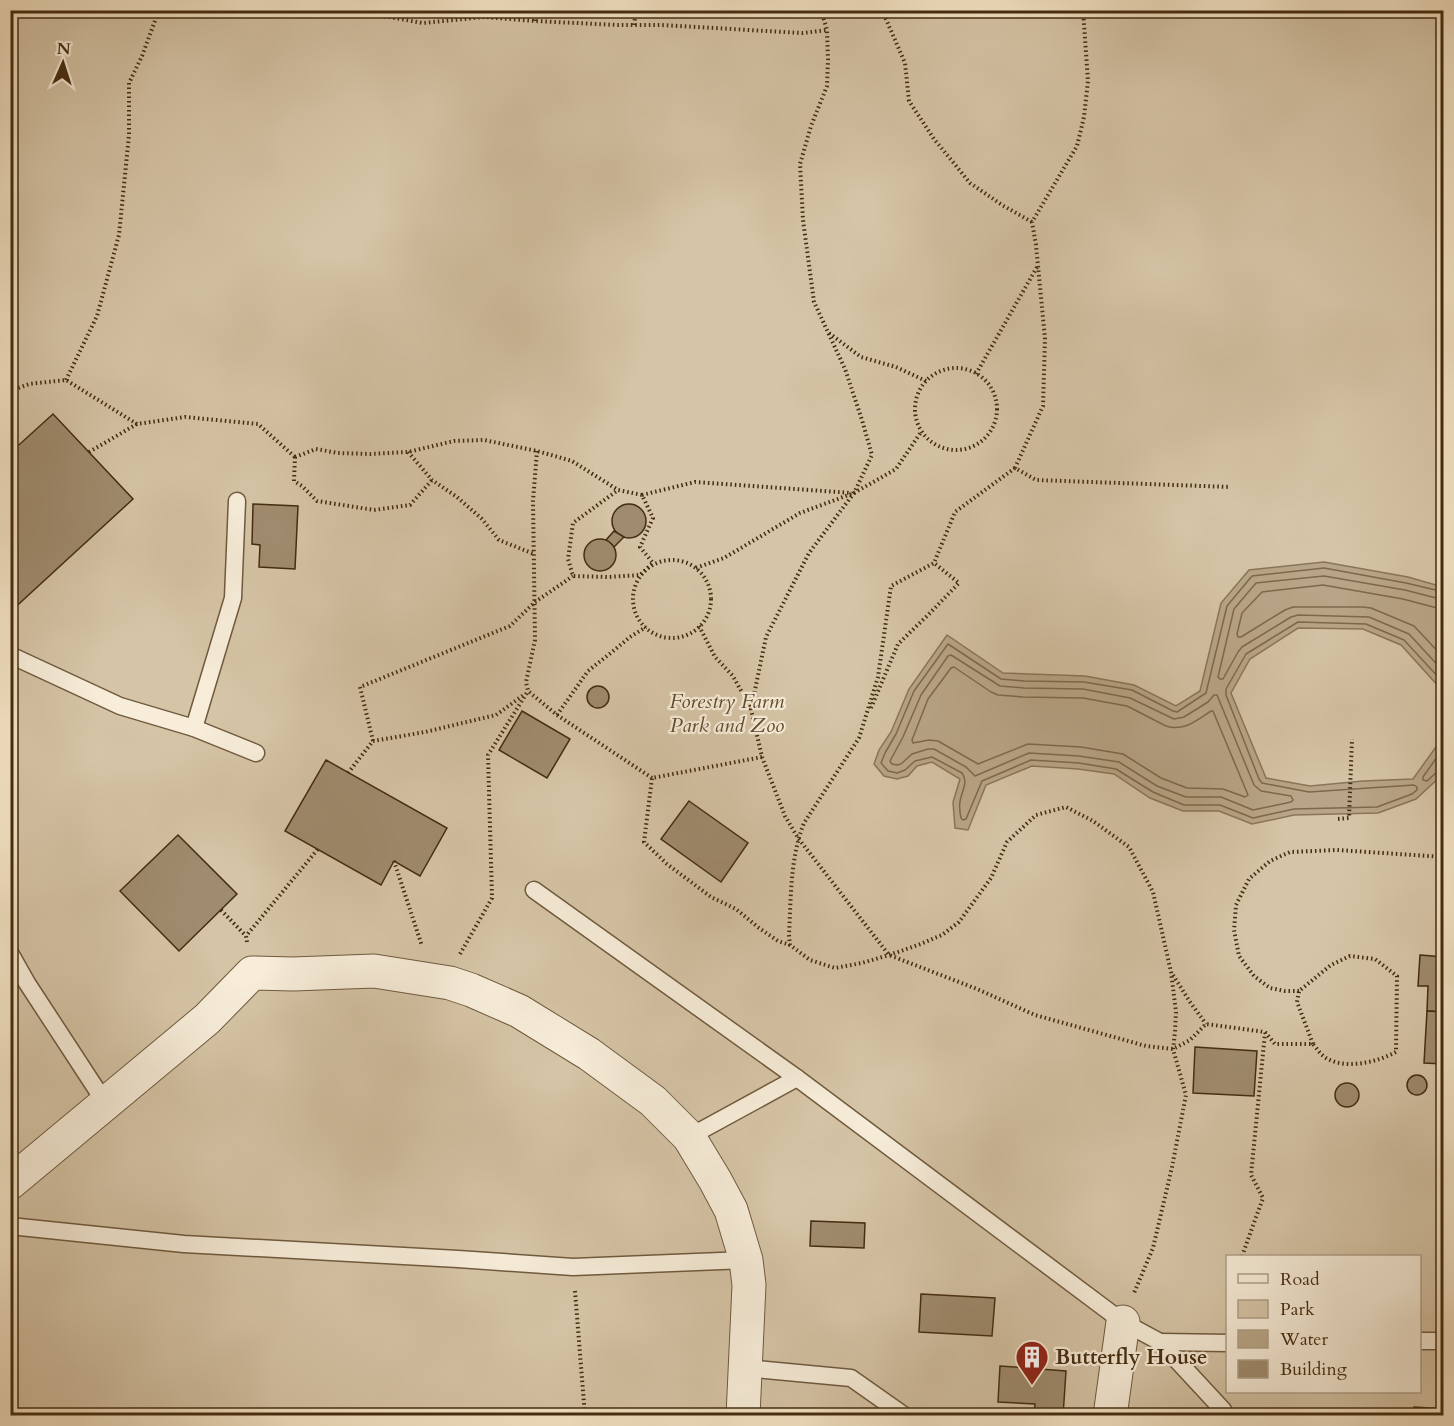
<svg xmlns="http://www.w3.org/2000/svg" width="1454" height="1426" font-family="Cardo,serif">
<rect width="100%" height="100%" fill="#f3e3c4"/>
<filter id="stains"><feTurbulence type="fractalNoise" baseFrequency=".00333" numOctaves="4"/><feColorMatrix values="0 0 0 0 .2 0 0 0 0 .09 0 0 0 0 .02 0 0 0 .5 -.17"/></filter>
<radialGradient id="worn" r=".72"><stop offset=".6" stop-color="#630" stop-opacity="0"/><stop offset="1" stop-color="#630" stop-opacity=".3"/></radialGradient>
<!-- green -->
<path fill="#d5c4a6" stroke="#8c785c" stroke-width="1.5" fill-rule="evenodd" d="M10,11H1443V1415H11ZM1228,1256H1420V1392H1228Z"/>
<!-- water -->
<path fill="#b8a587" stroke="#8a7558" stroke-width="1.5" d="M1324,562L1408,577L1443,587V686L1440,688L1401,645L1363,629L1298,628L1250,659L1231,693L1266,778L1310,786L1363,781L1413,779L1443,737V774L1416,799L1378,813L1294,815L1252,824L1219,811H1183L1150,798L1114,774L1078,769L1032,766L986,785L968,830L955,828L953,802L960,779L932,762L917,766L908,776L897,779L884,776L874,764L879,750L891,732L909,689L947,635L1003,673L1085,676L1134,685L1176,706L1200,691L1221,603L1249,570Z"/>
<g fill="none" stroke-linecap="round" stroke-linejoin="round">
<!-- shore -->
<g stroke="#7e684c" stroke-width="1.5">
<path d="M1444,592L1406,583L1324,568L1252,576L1227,606L1206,693L1177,712L1173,711L1132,690L1084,682L1024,681L1001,679L948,644L914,691L896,734L885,753L881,763L888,771L897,773L905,770L915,761L932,757L962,773C969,783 961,792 960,802C959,807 960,813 961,818L963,820L966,819L982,781L1031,760L1079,763L1116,769L1153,792L1184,805H1220L1253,818L1294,809L1377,807L1412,794L1417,790V787L1414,785L1309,792L1262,783L1259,779L1226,695V689L1246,654L1298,622L1366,624L1404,640L1441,680L1444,681"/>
<path d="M1444,600L1405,590L1324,576L1256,583L1234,609L1218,677L1220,679H1223L1238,652L1242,647L1291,617L1298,615L1369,617L1409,634L1444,672"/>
<path d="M1444,609L1437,608L1403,599L1323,585L1262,592L1242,613L1237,634L1238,637H1241L1285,610L1293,607H1363L1371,608L1414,626L1444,658"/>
<path d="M951,655L1000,686L1024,688L1083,689L1130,698L1174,719L1184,717L1208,702L1214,695H1217L1254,785L1261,791L1291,796L1293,800L1291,802L1253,810L1221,797H1186L1157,786L1119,762L1079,756L1029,753L975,776L966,767L934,749H928L912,754L901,764L897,765L892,764L890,761L903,737L921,695L948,656Z"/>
<path d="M954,667L991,692L998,695L1023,697L1083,698L1127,706L1166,726C1184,732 1197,720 1211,711H1213L1248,795L1245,797L1223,789L1187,788L1161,778L1123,754L1081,747L1028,744L978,764L938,741L929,740L913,743L912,740L928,699L951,668Z"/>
<path d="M1444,747L1423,777V780L1427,781L1438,771L1444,770"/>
</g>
</g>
<!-- building -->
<g fill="#9f8b6e" stroke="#442c11" stroke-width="1.5">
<path d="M53,414L133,499L10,612V453Z"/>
<circle cx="629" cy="521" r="17"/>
<path d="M253,504L298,506L295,569L259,567L260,545L252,544Z"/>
<path d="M614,531L624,537L614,547L606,540Z"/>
<circle cx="600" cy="555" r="16"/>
<circle cx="598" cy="697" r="11"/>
<path d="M522,711L570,739L547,778L499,750Z"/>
<path d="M326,760L447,828L420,876L394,861L381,885L285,831Z"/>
<path d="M689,801L748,843L721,882L661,839Z"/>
<path d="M178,835L237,894L179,951L120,891Z"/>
<path d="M1420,955L1444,957V1012L1427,1011L1428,986H1418Z"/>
<path d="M1427,1011L1444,1012V1064L1424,1063Z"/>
<path d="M1195,1047L1257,1051L1254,1096L1193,1093Z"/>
<circle cx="1417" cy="1085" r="10"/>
<circle cx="1347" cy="1095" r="12"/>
<path d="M811,1221L865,1223L864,1248L810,1246Z"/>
<path d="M921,1294L995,1298L992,1336L919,1332Z"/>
<path d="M1000,1366L1066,1371L1063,1416H1034L1035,1404L998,1402Z"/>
<path d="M1414,1407L1444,1409V1416H1414Z"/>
</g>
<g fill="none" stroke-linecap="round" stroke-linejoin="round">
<defs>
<g id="service">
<path d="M10,655L120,706L194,728L256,753"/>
<path d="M194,728L233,598L237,501"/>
<path d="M534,890L797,1078L1123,1322L1160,1342L1223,1410L1226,1416"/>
<path d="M10,953L27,983L106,1104"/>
<path d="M689,1137L797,1078"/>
<path d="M10,1226L184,1244L458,1259L573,1267L746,1260"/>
<path d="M1420,1341H1444"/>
<path d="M1160,1342L1228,1343"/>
<path d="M745,1368L851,1378L905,1416"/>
</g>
<g id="minor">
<path d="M10,1183L207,1019L252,973L293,974L374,971L450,983L471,990L519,1011L589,1054L653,1101L689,1137L715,1180L731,1210L746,1260L749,1285L743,1416"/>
<path d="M1110,1416L1123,1322"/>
</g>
</defs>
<!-- service casing -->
<use href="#service" stroke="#705a3e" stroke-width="19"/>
<!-- minor casing -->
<use href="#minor" stroke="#705a3e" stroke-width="35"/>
<!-- path -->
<g stroke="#442c11" stroke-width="4" stroke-dasharray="1.5 3" stroke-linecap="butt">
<path d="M349,10L423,23L484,17L535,21L617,25H661L803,33L827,30"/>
<path d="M821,10L827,30L828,60L827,86L811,126L800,164L803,220L814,302L845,369L862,420L872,455L854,493L809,553L766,637L751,709L762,757L785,816L798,838L889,955L977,989L1035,1015L1146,1046L1173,1049L1190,1040L1206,1024L1265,1032L1275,1044H1313C1317,1049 1321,1055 1326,1058C1346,1070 1377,1062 1396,1052L1397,976L1375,959L1350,956L1331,965L1299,991L1297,1002L1313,1044"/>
<path d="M882,10L905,63L909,101L934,139L970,183L1002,205L1032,222"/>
<path d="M1083,10L1088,81L1084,117L1077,146L1032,222L1036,245L1045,339L1043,406L1015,468L1036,480L1230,487"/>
<path d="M535,21L536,10"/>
<path d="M634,25L636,10"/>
<path d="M829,333L861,357L896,367L926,381"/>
<circle cx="956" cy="409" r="41"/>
<path d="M976,374L1037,267"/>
<path d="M66,380L97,316L119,235L129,135V83L142,56L159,10"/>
<path d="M10,391L29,384L66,380L137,424L185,417L258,424L295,457"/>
<path d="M537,451L533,501L535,640L526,682L528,691L557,715L652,778"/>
<path d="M89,452L137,424"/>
<path d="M408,452L432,480L457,497L482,519L499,540L534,554"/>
<path d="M295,457L316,449L338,453L370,454L408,452L454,441L484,440L537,451L572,461L618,490L642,495L653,518L640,547L653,563L640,575L608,577L573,576L568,559L573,523L618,490"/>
<path d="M295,457L294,481L302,486L317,501L374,510L410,505L432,480"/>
<path d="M1015,468L955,512L934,563L891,586L878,677L859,738L804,823C790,858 791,898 789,935L790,945L810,960L835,968L862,963L889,955L918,945L942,935L959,922L991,878L1007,842L1036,815L1066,807L1093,821L1129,847L1153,892L1171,972L1176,1012L1175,1032L1173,1049L1186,1095L1172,1167L1153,1248L1134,1293"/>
<path d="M642,495L695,482L852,493"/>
<circle cx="672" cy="599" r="39"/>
<path d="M696,568L724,558L800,513L854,493L896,469L921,432"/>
<path d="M699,626L715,657L733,676L751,709"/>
<path d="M871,708L898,644L929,614L959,583L934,563"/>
<path d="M557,715L588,671L612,652L630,637L646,627"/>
<path d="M373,741L360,687L510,626L535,602L573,576"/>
<path d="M762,757L652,778L644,842L667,864L711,897L736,909L759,928L778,941L790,945"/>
<path d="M348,773L373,741L425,732L496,715L525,694"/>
<path d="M1338,819L1349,818L1352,739"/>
<path d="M394,861L422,946"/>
<path d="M221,910L246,936"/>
<path d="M247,942L246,936L318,849"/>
<path d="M460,954L492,898L488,755L528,691"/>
<path d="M1173,975L1190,1002L1206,1024"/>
<path d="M1299,991H1285L1270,988L1254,976L1239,956L1234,930L1236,905L1249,879L1270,861L1290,852L1337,850L1444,857"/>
<path d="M1242,1256L1263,1198L1251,1175L1265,1033"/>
<path d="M575,1291L585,1416"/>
</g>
<!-- service -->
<use href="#service" stroke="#f7edd9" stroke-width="16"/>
<!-- minor -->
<use href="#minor" stroke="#f7edd9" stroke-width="33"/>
</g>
<!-- icons -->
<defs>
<symbol id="building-pin" viewBox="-11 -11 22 30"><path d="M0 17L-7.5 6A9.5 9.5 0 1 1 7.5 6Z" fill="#8f2418" stroke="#f7edd9"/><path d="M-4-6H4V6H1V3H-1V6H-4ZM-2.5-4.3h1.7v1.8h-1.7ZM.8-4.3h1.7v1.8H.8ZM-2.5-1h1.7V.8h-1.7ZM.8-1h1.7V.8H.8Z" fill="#fff"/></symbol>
</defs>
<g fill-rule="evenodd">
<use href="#building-pin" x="1013" y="1338" width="38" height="52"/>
</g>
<g text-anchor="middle" stroke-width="4.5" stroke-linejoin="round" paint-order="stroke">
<!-- park labels -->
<g font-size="21" font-style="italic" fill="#614a2f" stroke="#f7edd9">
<text x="727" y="708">Forestry Farm<tspan x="727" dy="24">Park and Zoo</tspan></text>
</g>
<!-- poi labels -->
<g font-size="21" font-weight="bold" fill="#442c11" stroke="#f7edd9" text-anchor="start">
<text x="1055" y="1364">Butterfly House</text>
</g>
</g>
<!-- margin -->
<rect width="1454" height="1426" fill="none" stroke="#f3e3c4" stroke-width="36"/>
<rect x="12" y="12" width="1430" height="1402" fill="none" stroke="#442c11" stroke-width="3"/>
<rect x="18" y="18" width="1418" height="1390" fill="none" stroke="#442c11" stroke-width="1.5"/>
<!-- legend -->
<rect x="1226" y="1255" width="195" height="138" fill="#f7edd9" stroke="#afa089" stroke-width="1.5"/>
<rect x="1238" y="1274" width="30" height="9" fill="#f7edd9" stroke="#afa089" stroke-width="1.5"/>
<text x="1280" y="1285" font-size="18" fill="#442c11">Road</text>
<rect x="1238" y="1300" width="30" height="18" fill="#d5c4a6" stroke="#afa089" stroke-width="1.5"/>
<text x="1280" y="1315" font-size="18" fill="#442c11">Park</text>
<rect x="1238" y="1330" width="30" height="18" fill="#b8a587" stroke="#afa089" stroke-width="1.5"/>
<text x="1280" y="1345" font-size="18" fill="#442c11">Water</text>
<rect x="1238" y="1360" width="30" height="18" fill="#9f8b6e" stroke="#afa089" stroke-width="1.5"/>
<text x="1280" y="1375" font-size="18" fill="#442c11">Building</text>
<!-- north arrow -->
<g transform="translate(63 63) rotate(3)" stroke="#f7edd9" stroke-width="4.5" paint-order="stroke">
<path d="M0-4.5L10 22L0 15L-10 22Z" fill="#442c11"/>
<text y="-9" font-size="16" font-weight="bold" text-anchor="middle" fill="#442c11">N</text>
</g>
<rect width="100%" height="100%" filter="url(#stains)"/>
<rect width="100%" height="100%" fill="url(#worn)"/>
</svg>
